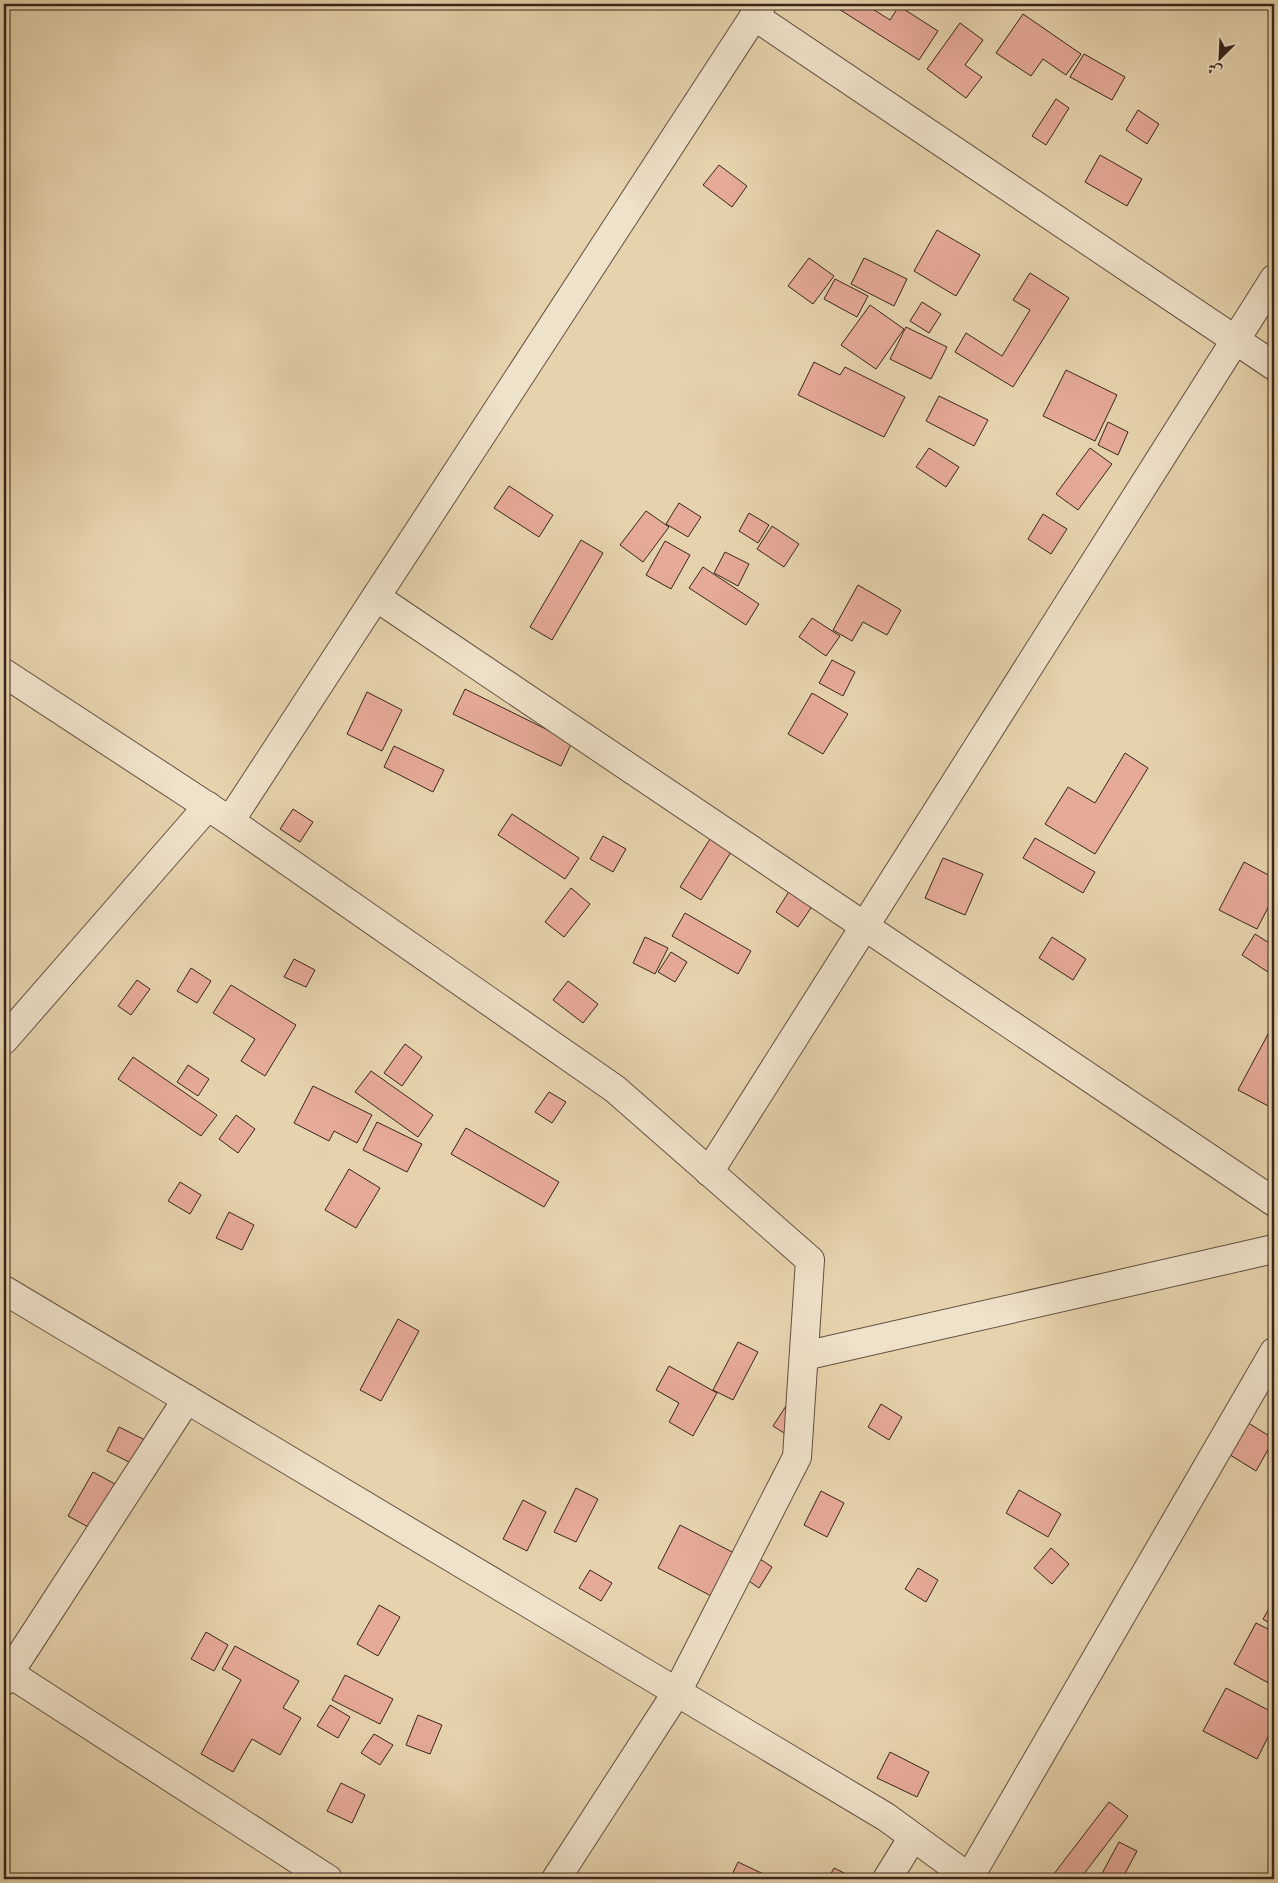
<svg xmlns="http://www.w3.org/2000/svg" width="1278" height="1883" font-family="'Old Standard TT',Amiri,serif">
<rect width="100%" height="100%" fill="#e6d3ad"/>
<filter id="stains"><feTurbulence type="fractalNoise" baseFrequency=".004" numOctaves="4"/><feColorMatrix values="0 0 0 0 .2 0 0 0 0 .09 0 0 0 0 .02 0 0 0 .5 -.17"/></filter>
<radialGradient id="worn" r=".72"><stop offset=".6" stop-color="#630" stop-opacity="0"/><stop offset="1" stop-color="#630" stop-opacity=".3"/></radialGradient>
<!-- building -->
<g fill="#e6aa98" stroke="#38251b">
<path d="M831,4H865L890,20L899,6L938,31L919,60Z"/>
<path d="M1023,14L1081,54L1066,75L1043,59L1031,76L996,53Z"/>
<path d="M960,23L983,40L965,65L982,77L966,98L927,69Z"/>
<path d="M1084,54L1125,77L1112,100L1070,77Z"/>
<path d="M1056,99L1069,108L1046,145L1032,136Z"/>
<path d="M1138,110L1159,124L1147,144L1126,130Z"/>
<path d="M1100,155L1142,179L1127,206L1085,182Z"/>
<path d="M719,165L747,186L732,207L703,185Z"/>
<path d="M937,230L980,255L956,296L914,271Z"/>
<path d="M809,258L834,276L813,304L788,286Z"/>
<path d="M864,258L907,279L894,306L851,284Z"/>
<path d="M1030,273L1069,298L1013,387L955,352L966,333L1002,356L1030,310L1013,300Z"/>
<path d="M835,279L868,296L857,317L824,299Z"/>
<path d="M922,302L941,314L929,333L910,321Z"/>
<path d="M870,305L904,329L876,369L841,345Z"/>
<path d="M906,327L947,347L931,379L890,359Z"/>
<path d="M814,362L840,375L845,367L905,397L884,437L798,395Z"/>
<path d="M1066,370L1117,395L1095,441L1043,416Z"/>
<path d="M939,396L988,420L974,446L926,421Z"/>
<path d="M1108,422L1128,432L1118,455L1098,445Z"/>
<path d="M929,448L959,467L946,487L916,467Z"/>
<path d="M1090,448L1112,464L1078,510L1056,494Z"/>
<path d="M509,486L553,515L539,537L494,508Z"/>
<path d="M679,503L701,517L688,537L666,524Z"/>
<path d="M646,511L669,527L643,562L620,545Z"/>
<path d="M749,513L769,525L758,543L739,531Z"/>
<path d="M1043,514L1067,529L1051,554L1028,539Z"/>
<path d="M772,526L799,544L784,567L757,549Z"/>
<path d="M581,540L603,553L552,640L530,627Z"/>
<path d="M665,541L690,555L671,589L646,575Z"/>
<path d="M725,552L749,564L738,586L714,573Z"/>
<path d="M703,567L759,604L746,625L689,588Z"/>
<path d="M858,585L901,610L887,635L863,622L852,641L833,630Z"/>
<path d="M812,618L840,636L826,656L799,637Z"/>
<path d="M832,660L855,672L843,696L819,683Z"/>
<path d="M465,689L572,742L561,766L453,714Z"/>
<path d="M367,692L402,710L382,751L347,734Z"/>
<path d="M812,693L848,714L823,754L788,734Z"/>
<path d="M394,746L444,770L433,792L384,767Z"/>
<path d="M1125,753L1148,768L1095,854L1045,824L1068,787L1095,803Z"/>
<path d="M293,809L313,822L300,842L280,829Z"/>
<path d="M512,814L579,858L565,879L498,835Z"/>
<path d="M603,836L626,849L613,872L590,859Z"/>
<path d="M1035,838L1095,872L1083,893L1023,858Z"/>
<path d="M710,839L731,852L701,900L680,887Z"/>
<path d="M943,858L983,874L965,915L925,898Z"/>
<path d="M1244,862L1274,878V896L1257,929L1219,910Z"/>
<path d="M571,888L590,904L564,937L545,922Z"/>
<path d="M790,890L813,905L798,927L776,912Z"/>
<path d="M685,913L751,951L738,974L672,936Z"/>
<path d="M1255,934L1274,946V976L1242,955Z"/>
<path d="M645,937L668,948L655,974L633,963Z"/>
<path d="M1052,937L1086,959L1073,980L1039,958Z"/>
<path d="M671,952L687,962L675,982L658,972Z"/>
<path d="M294,959L315,970L306,987L284,977Z"/>
<path d="M191,968L211,981L197,1003L177,991Z"/>
<path d="M137,980L150,989L131,1015L118,1006Z"/>
<path d="M568,981L598,1004L583,1023L553,1000Z"/>
<path d="M231,985L296,1025L265,1076L241,1061L255,1039L213,1013Z"/>
<path d="M1274,1023V1109L1238,1090Z"/>
<path d="M405,1044L422,1057L402,1086L384,1073Z"/>
<path d="M133,1057L217,1115L201,1136L118,1079Z"/>
<path d="M188,1065L209,1079L198,1096L177,1082Z"/>
<path d="M371,1071L433,1115L418,1137L355,1092Z"/>
<path d="M313,1086L372,1115L357,1143L334,1131L329,1141L294,1123Z"/>
<path d="M549,1092L566,1102L552,1123L535,1112Z"/>
<path d="M236,1115L255,1129L238,1153L219,1139Z"/>
<path d="M377,1122L422,1144L407,1172L363,1150Z"/>
<path d="M466,1128L559,1182L544,1207L451,1154Z"/>
<path d="M349,1169L380,1188L356,1228L325,1210Z"/>
<path d="M180,1182L201,1195L190,1214L168,1201Z"/>
<path d="M229,1212L254,1225L242,1250L216,1238Z"/>
<path d="M398,1319L419,1331L381,1401L360,1390Z"/>
<path d="M738,1342L758,1352L733,1400L713,1390Z"/>
<path d="M669,1366L717,1393L693,1436L669,1422L679,1403L656,1390Z"/>
<path d="M881,1404L902,1417L889,1440L868,1427Z"/>
<path d="M786,1406L804,1418L792,1438L773,1426Z"/>
<path d="M1242,1419L1274,1439L1256,1471L1222,1450Z"/>
<path d="M119,1427L157,1446L145,1470L107,1451Z"/>
<path d="M93,1472L115,1484L90,1528L68,1516Z"/>
<path d="M576,1488L598,1499L576,1542L554,1532Z"/>
<path d="M1019,1490L1061,1514L1048,1537L1006,1513Z"/>
<path d="M821,1491L844,1503L827,1537L804,1525Z"/>
<path d="M523,1500L546,1512L527,1551L503,1539Z"/>
<path d="M680,1525L736,1554L713,1597L658,1568Z"/>
<path d="M1051,1548L1069,1564L1052,1584L1034,1568Z"/>
<path d="M754,1555L772,1567L759,1588L740,1575Z"/>
<path d="M918,1568L938,1580L926,1602L905,1589Z"/>
<path d="M590,1570L612,1583L601,1601L579,1588Z"/>
<path d="M1274,1600V1626L1263,1619Z"/>
<path d="M379,1605L400,1617L378,1656L357,1644Z"/>
<path d="M1256,1623L1274,1632V1686L1234,1664Z"/>
<path d="M206,1632L228,1645L214,1671L191,1659Z"/>
<path d="M235,1646L299,1681L283,1708L301,1718L280,1755L252,1739L233,1772L201,1754L241,1680L222,1669Z"/>
<path d="M345,1675L393,1699L380,1724L332,1700Z"/>
<path d="M1226,1688L1274,1713V1725L1257,1759L1203,1731Z"/>
<path d="M330,1705L350,1717L338,1738L317,1726Z"/>
<path d="M418,1715L442,1725L430,1754L406,1745Z"/>
<path d="M374,1734L393,1745L380,1765L361,1753Z"/>
<path d="M890,1752L929,1772L917,1797L877,1778Z"/>
<path d="M341,1783L365,1795L352,1823L327,1811Z"/>
<path d="M1109,1802L1128,1816L1080,1879H1050Z"/>
<path d="M1119,1842L1137,1851L1122,1879H1099Z"/>
<path d="M738,1862L774,1879H730Z"/>
<path d="M834,1868L856,1879H828Z"/>
</g>
<g fill="none" stroke-linecap="round" stroke-linejoin="round">
<defs>
<g id="minor">
<path d="M754,16L1274,366"/>
<path d="M376,597L1274,1202"/>
<path d="M4,673L230,821L615,1089L810,1260L797,1457L677,1692L556,1879"/>
<path d="M230,821L762,4"/>
<path d="M4,1040L208,806"/>
<path d="M709,1172L1274,279"/>
<path d="M4,1290L886,1817L971,1879"/>
<path d="M804,1356L1274,1249"/>
<path d="M9,1673L328,1879"/>
<path d="M4,1681L187,1399"/>
<path d="M969,1878L1274,1352"/>
<path d="M887,1879L913,1837"/>
</g>
</defs>
<!-- minor casing -->
<use href="#minor" stroke="#645040" stroke-width="30"/>
<!-- minor -->
<use href="#minor" stroke="#efe2ca" stroke-width="28"/>
</g>
<!-- margin -->
<rect width="1278" height="1883" fill="none" stroke="#e6d3ad" stroke-width="20"/>
<rect x="5" y="5" width="1268" height="1873" fill="none" stroke="#38251b" stroke-width="2.5"/>
<rect x="10" y="10" width="1258" height="1863" fill="none" stroke="#38251b"/>
<!-- north arrow -->
<g transform="translate(1220 58) rotate(204)" stroke="#efe2ca" stroke-width="4" paint-order="stroke">
<path d="M0-4L9 19L0 12L-9 19Z" fill="#38251b"/>
<text y="-8" font-size="14" font-weight="bold" text-anchor="middle" fill="#38251b">ش</text>
</g>
<rect width="100%" height="100%" filter="url(#stains)"/>
<rect width="100%" height="100%" fill="url(#worn)"/>
</svg>
